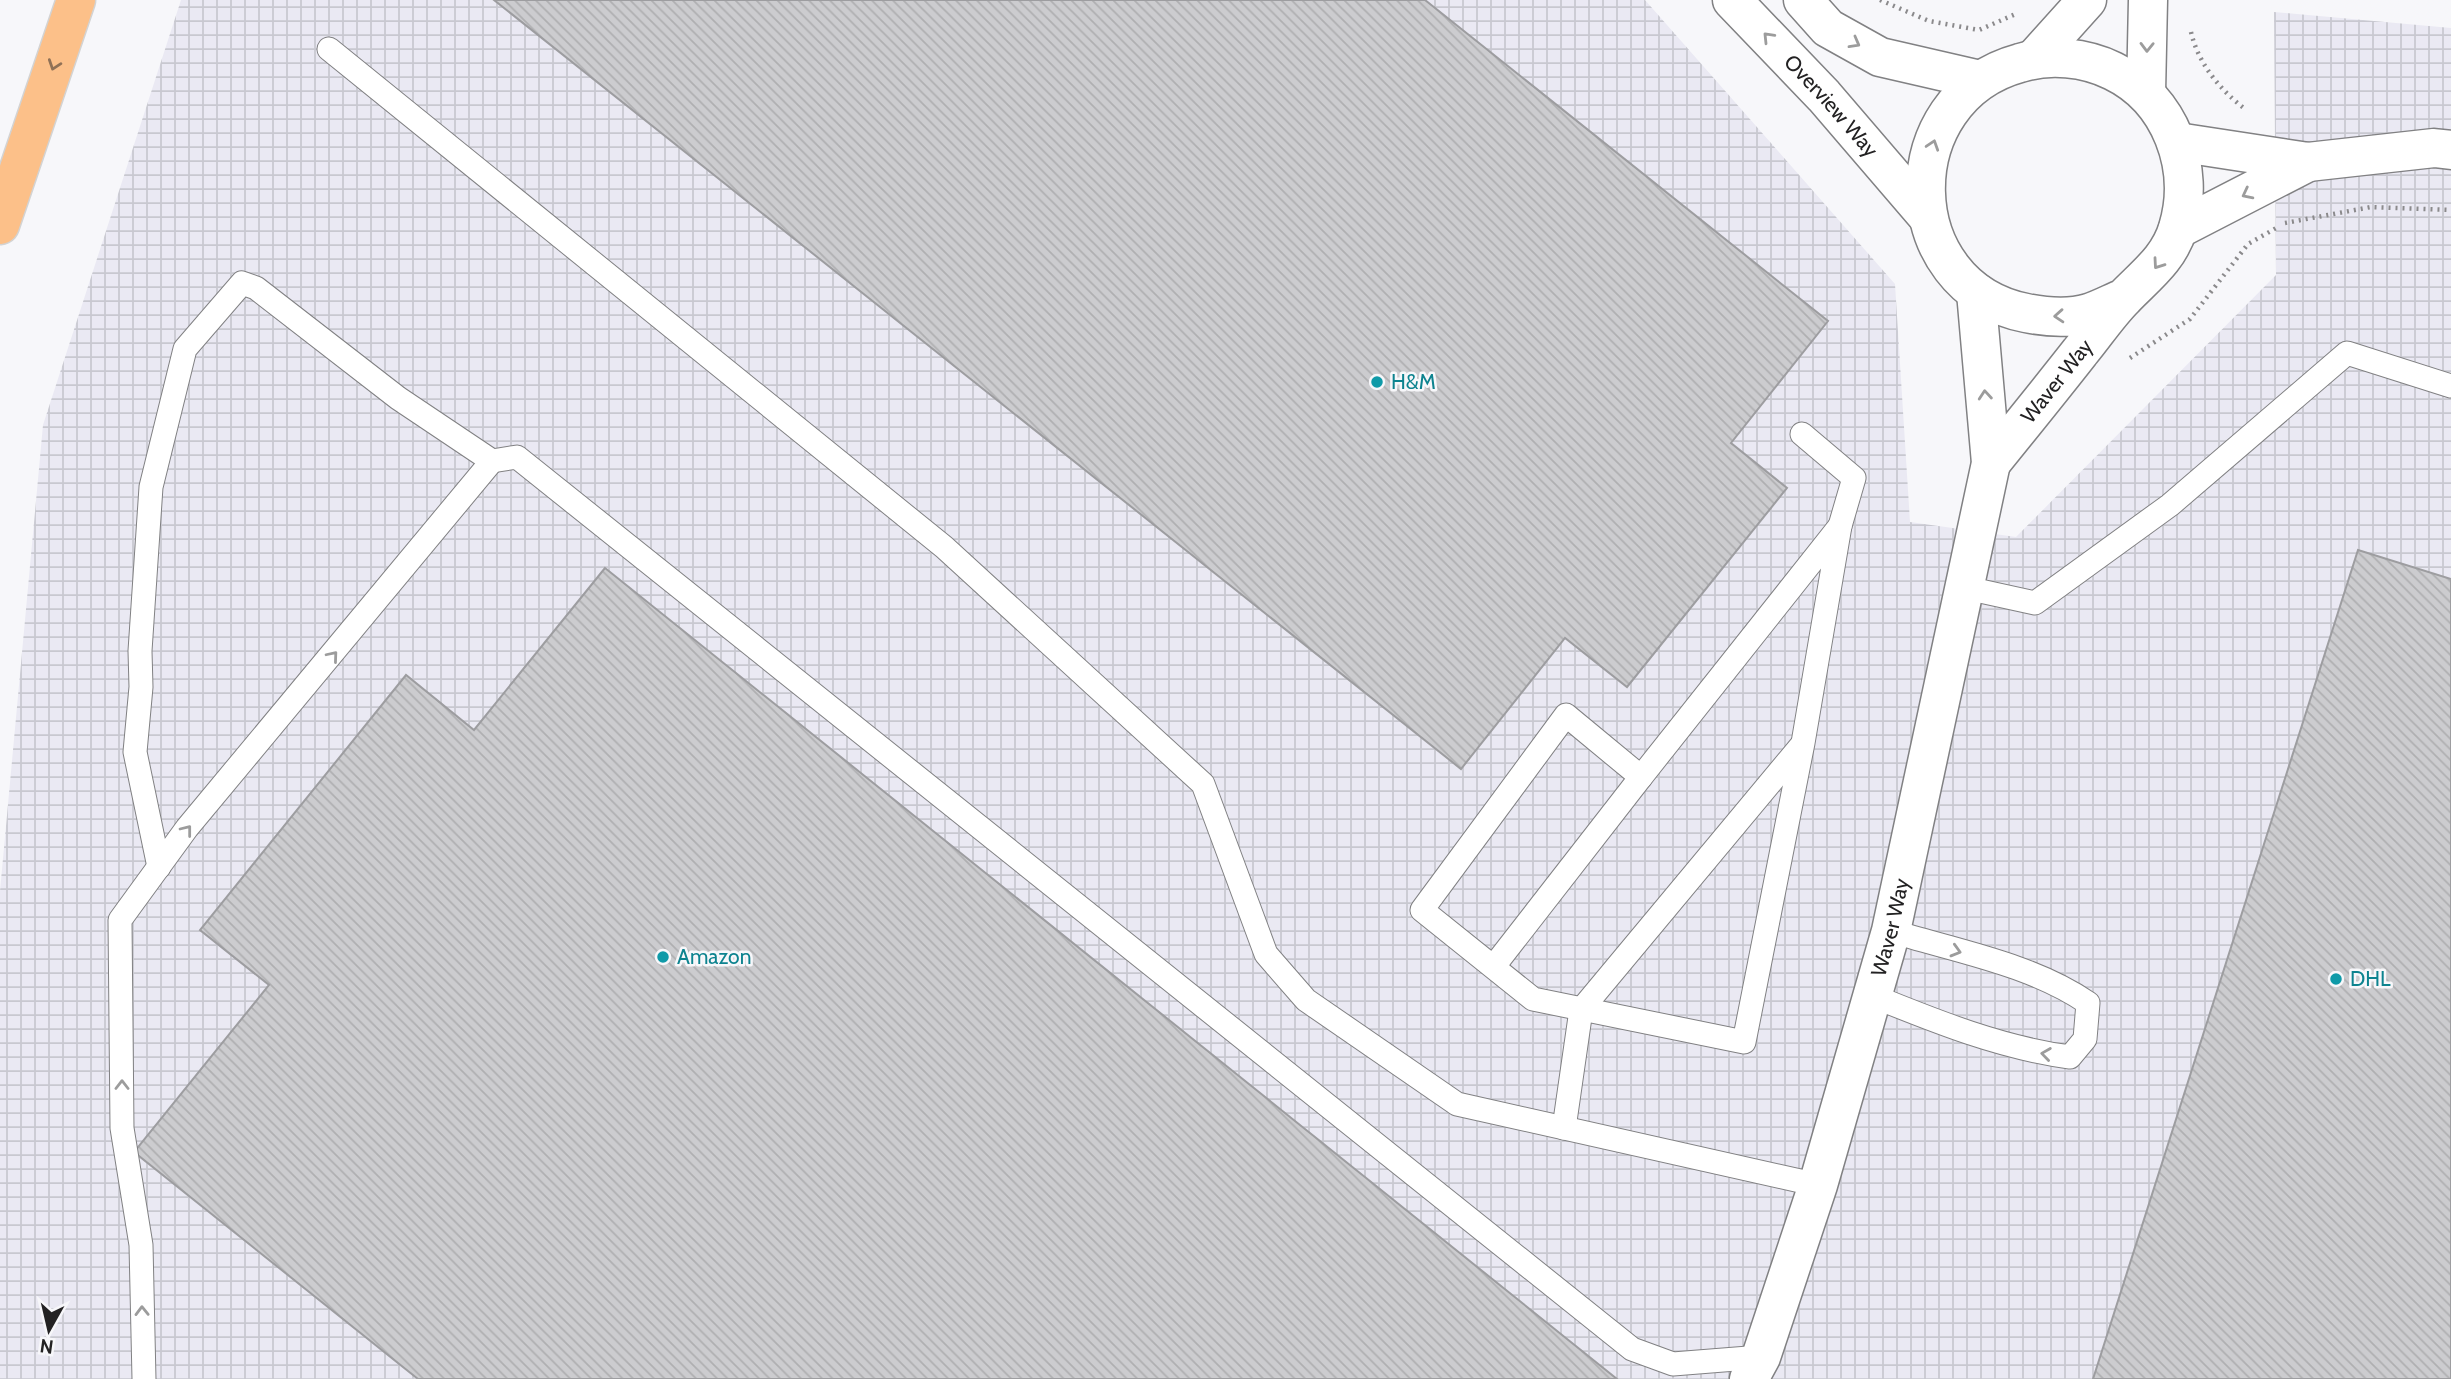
<svg xmlns="http://www.w3.org/2000/svg" width="2451" height="1379" font-family="Cabin,sans-serif">
<defs>
<pattern id="industrial-grid" width="8" height="8" patternUnits="userSpaceOnUse" patternTransform="scale(1.75)"><rect width="8" height="8" fill="#eae9f3"/><path d="M0 4h8M4 0v8" fill="none" stroke="#c8c8d0"/></pattern>
<pattern id="building-back-hatch" width="6" height="6" patternUnits="userSpaceOnUse" patternTransform="scale(1.75)"><rect width="6" height="6" fill="#cccccf"/><path d="M-1 5l2 2M0 0l6 6M5-1l2 2" fill="none" stroke="#afafb1"/></pattern>
</defs>
<rect width="100%" height="100%" fill="#f7f7fa"/>
<!-- industrial -->
<path fill="url(#industrial-grid)" d="M181,0H1645L1895,284L1910,522L2016,537L2276,275L2274,12L2451,28V1379H0V891L43,425Z"/>
<!-- building -->
<g fill="url(#building-back-hatch)" stroke="#9d9da0" stroke-width="2">
<path d="M494,0H1425L1828,321L1731,443L1787,488L1627,687L1565,638L1461,769Z"/>
<path d="M2358,550L2451,579V1379H2093Z"/>
<path d="M605,568L1617,1379H418L134,1152L269,985L200,930L406,675L474,730Z"/>
</g>
<g fill="none" stroke-linecap="round" stroke-linejoin="round">
<defs>
<g id="lane">
<path d="M329,49L944,547L1203,784L1266,954L1306,1000L1457,1104L1818,1185"/>
<path d="M1802,434L1854,478L1840,526"/>
<path d="M1840,526L1803,743L1744,1042L1533,999L1422,910L1566,715L1641,777Z"/>
<path d="M1962,587L2035,603L2170,505L2347,353L2451,386"/>
<path d="M159,867L135,752L141,687L140,651L151,487L185,349L242,283L256,288L398,398L492,461L517,457L1632,1349L1673,1364L1761,1357"/>
<path d="M1494,966L1641,777"/>
<path d="M1873,996C1937,1022 2002,1048 2070,1057L2085,1039L2088,1003C2031,964 1956,951 1891,931"/>
<path d="M1564,1128L1581,1010L1800,747"/>
<path d="M144,1379L141,1245L122,1128L120,920L187,828L492,461"/>
</g>
<g id="street">
<path id="s1" d="M1732,0L1824,96L1927,216"/>
<path d="M1803,0L1828,28L1880,57L1980,80"/>
<path d="M2034,59L2087,0"/>
<path d="M2146,93L2148,0"/>
<path d="M2177,142L2308,162L2434,148L2451,150"/>
<path d="M2178,229L2308,162"/>
<path id="s2" d="M1991,463C2021,426 2051,389 2080,352C2095,334 2108,314 2124,298C2145,276 2169,259 2178,228C2196,168 2171,99 2113,71C2085,57 2049,54 2020,63C1892,98 1895,287 2026,313C2046,317 2069,319 2089,313C2101,309 2112,303 2124,298"/>
<path id="s3" d="M1749,1379L1761,1357L1818,1185L1891,931L1991,463L1976,292"/>
</g>
<path id="highway" d="M0,225L76,0"/>
</defs>
<!-- lane casing -->
<use href="#lane" stroke="#818183" stroke-width="25"/>
<!-- street casing -->
<use href="#street" stroke="#818183" stroke-width="41"/>
<!-- highway casing -->
<use href="#highway" stroke="#d3d3d3" stroke-width="41"/>
<!-- path -->
<g stroke="#8b8a8c" stroke-width="4.5" stroke-dasharray="2 5" stroke-linecap="butt">
<path d="M1880,0L1929,21L1979,30L2018,13"/>
<path d="M2191,32C2198,63 2220,90 2245,109"/>
<path d="M2285,223L2371,207L2451,210"/>
<path d="M2130,358L2190,319L2248,244L2278,227"/>
</g>
<!-- lane -->
<use href="#lane" stroke="#fff" stroke-width="23"/>
<!-- street -->
<use href="#street" stroke="#fff" stroke-width="38"/>
<!-- highway -->
<use href="#highway" stroke="#fcc089" stroke-width="38"/>
</g>
<!-- one-way arrows -->
<defs><path id="oneway-chevron" d="M-2-3.5L2.5 0L-2 3.5" fill="none" stroke-width="1.6" stroke-linecap="round" stroke-linejoin="round" transform="scale(1.75)"/></defs>
<g stroke="#9c9c9c">
<use href="#oneway-chevron" transform="translate(1768 37) rotate(-134)"/>
<use href="#oneway-chevron" transform="translate(1855 43) rotate(29)"/>
<use href="#oneway-chevron" transform="translate(2147 47) rotate(91)"/>
<use href="#oneway-chevron" transform="translate(1933 145) rotate(-72)"/>
<use href="#oneway-chevron" transform="translate(2247 194) rotate(153)"/>
<use href="#oneway-chevron" transform="translate(2158 264) rotate(125)"/>
<use href="#oneway-chevron" transform="translate(2059 316) rotate(176)"/>
<use href="#oneway-chevron" transform="translate(1985 395) rotate(-95)"/>
<use href="#oneway-chevron" transform="translate(333 656) rotate(-50)"/>
<use href="#oneway-chevron" transform="translate(187 830) rotate(-52)"/>
<use href="#oneway-chevron" transform="translate(1956 951) rotate(16)"/>
<use href="#oneway-chevron" transform="translate(2046 1054) rotate(-172)"/>
<use href="#oneway-chevron" transform="translate(122 1085) rotate(-90)"/>
<use href="#oneway-chevron" transform="translate(142 1311) rotate(-91)"/>
</g>
<use stroke="#907156" href="#oneway-chevron" transform="translate(54 65) rotate(109)"/>
<!-- markers -->
<g fill="#0f9aa8" stroke="#f7f7fa" stroke-width="2.5">
<circle cx="1377" cy="382" r="7"/>
<circle cx="663" cy="957" r="7"/>
<circle cx="2336" cy="979" r="7"/>
</g>
<g text-anchor="middle" stroke-width="5" stroke-linejoin="round" paint-order="stroke">
<!-- street labels -->
<g font-size="21" fill="#232223" stroke="#f7f7fa">
<text dy="7" stroke="none"><textPath href="#s1" startOffset="145">Overview Way</textPath></text>
<text dy="7" stroke="none"><textPath href="#s2" startOffset="105">Waver Way</textPath></text>
<text dy="7" stroke="none"><textPath href="#s3" startOffset="474">Waver Way</textPath></text>
</g>
<!-- culture labels -->
<g font-size="21" fill="#0d838f" stroke="#f7f7fa" text-anchor="start">
<text x="1391" y="389">H&amp;M</text>
<text x="677" y="964">Amazon</text>
<text x="2350" y="986">DHL</text>
</g>
</g>
<!-- north arrow -->
<g transform="translate(49 1330) rotate(188)" stroke="#f7f7fa" stroke-width="5" paint-order="stroke">
<path d="M0-5L12 26L0 18L-12 26Z" fill="#232223"/>
<text y="-10" font-size="19" font-weight="bold" text-anchor="middle" fill="#232223">N</text>
</g>
</svg>
